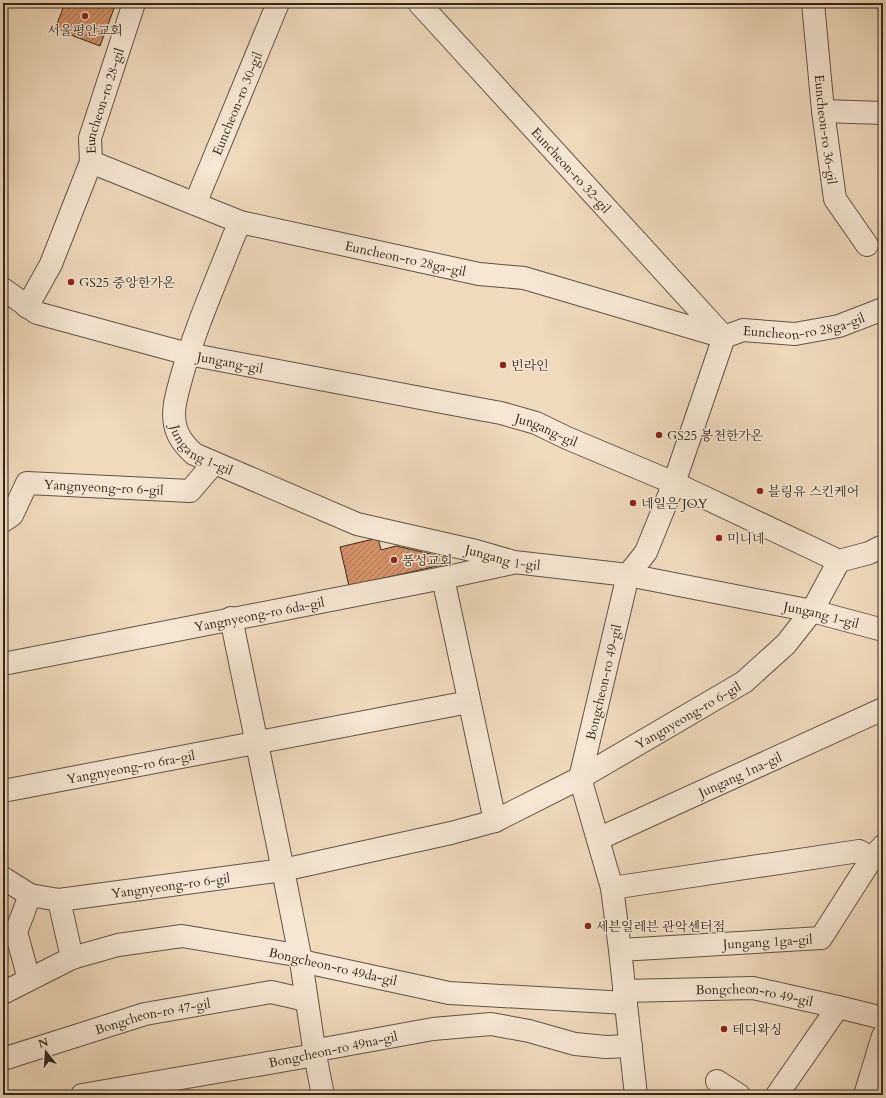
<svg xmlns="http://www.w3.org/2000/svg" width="886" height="1098" font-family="Cardo,'Noto Serif KR',serif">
<defs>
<pattern id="building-hatch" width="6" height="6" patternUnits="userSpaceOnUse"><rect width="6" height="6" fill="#d59268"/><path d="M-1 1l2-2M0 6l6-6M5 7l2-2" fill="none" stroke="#ad7755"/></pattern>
</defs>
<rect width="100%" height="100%" fill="#efdabc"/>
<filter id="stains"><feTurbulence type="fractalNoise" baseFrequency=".005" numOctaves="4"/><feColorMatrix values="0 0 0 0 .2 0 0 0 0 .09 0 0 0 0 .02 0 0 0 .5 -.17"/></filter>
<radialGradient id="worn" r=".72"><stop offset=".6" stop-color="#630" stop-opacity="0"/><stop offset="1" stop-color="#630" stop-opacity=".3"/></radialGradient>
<!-- building -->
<g fill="url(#building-hatch)" stroke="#32281e">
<path d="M65,3H116L100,46L55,29Z"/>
<path d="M378,538L381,550L396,546L444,557L446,564L349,586L340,547Z"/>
</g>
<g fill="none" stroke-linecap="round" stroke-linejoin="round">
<defs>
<g id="minor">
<path id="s1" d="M419,3L724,337L674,483L646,552L628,575L580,778L612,888L620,950L636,1095"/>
<path id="s2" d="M813,3L823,111L835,199L867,245"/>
<path d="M823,111L883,113"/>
<path id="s3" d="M91,162L240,222L479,274L524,278L724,337L743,330L795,334L839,326L883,309"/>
<path id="s4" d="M195,204L278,3"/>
<path id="s5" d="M240,222L233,238C215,284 194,331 181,379C177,394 172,409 175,424C177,437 185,446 194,454L357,524L476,551L514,562L628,575L812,611L883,630"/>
<path id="s6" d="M3,289L37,313L188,354L463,406L501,413L536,423L567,438L674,483L839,561L869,553L883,546"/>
<path id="s7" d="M27,307L51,264L91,162L90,138L134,3"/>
<path id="s8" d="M3,521L12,515L27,483L190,491L214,463"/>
<path d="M443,578L495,821"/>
<path d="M231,618L283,870L301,961L315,1055L323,1095"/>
<path id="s9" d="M3,664L443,578L512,563"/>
<path id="s10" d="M3,791L469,702"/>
<path id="s11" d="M598,839L883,709"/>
<path id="s12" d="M3,878L30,895L59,900L283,870L451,833L495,821L580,778L744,682L786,644L812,611L839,561"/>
<path d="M612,888L859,851L872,858L883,846"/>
<path d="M59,900L72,958"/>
<path id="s13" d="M620,950L821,938L872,858"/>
<path d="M29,979L16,932L30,895"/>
<path id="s14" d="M624,991L753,988L838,1007L883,1018"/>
<path d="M3,993L72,958L118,945L182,936L296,955L301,961L449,993L626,1003"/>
<path id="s15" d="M3,1059L145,1014L271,992L306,1000"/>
<path d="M717,1081L739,1095"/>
<path d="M82,1095L315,1055L323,1049L433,1029L491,1024L529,1031L575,1044L606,1047L631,1046"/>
<path d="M777,1095L838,1007"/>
<path d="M865,1095L883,1036"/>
</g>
</defs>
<!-- minor casing -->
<use href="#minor" stroke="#615446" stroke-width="24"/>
<!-- minor -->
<use href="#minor" stroke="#f5e7d3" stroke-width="22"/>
</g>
<!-- markers -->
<g fill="#8f2418" stroke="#f5e7d3" stroke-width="1.5">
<circle cx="85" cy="16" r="4"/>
<circle cx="71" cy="282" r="4"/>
<circle cx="503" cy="365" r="4"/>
<circle cx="659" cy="435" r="4"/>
<circle cx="760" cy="491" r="4"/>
<circle cx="633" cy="503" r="4"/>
<circle cx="719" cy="538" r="4"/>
<circle cx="394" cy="560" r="4"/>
<circle cx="588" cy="926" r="4"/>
<circle cx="724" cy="1029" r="4"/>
</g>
<g text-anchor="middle" stroke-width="3" stroke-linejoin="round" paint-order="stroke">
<!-- poi labels -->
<g font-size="13" fill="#32281e" stroke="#f5e7d3" text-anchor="start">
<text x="85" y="35" text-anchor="middle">서울평안교회</text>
<text x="79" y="287">GS25 중앙한가온</text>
<text x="511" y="370">빈라인</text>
<text x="667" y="440">GS25 봉천한가온</text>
<text x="768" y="496">블링유 스킨케어</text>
<text x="641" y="508">네일은 JOY</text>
<text x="727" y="543">미니네</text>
<text x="402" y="565">풍성교회</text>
<text x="596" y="931">세븐일레븐 관악센터점</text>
<text x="732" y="1034">테디왁싱</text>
</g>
<!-- street labels -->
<g font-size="13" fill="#32281e" stroke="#f5e7d3">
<text dy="5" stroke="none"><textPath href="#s7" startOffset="222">Euncheon-ro 28-gil</textPath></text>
<text dy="5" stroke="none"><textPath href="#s4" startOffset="109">Euncheon-ro 30-gil</textPath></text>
<text dy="5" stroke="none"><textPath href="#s2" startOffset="127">Euncheon-ro 36-gil</textPath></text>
<text dy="5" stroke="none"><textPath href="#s1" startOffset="226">Euncheon-ro 32-gil</textPath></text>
<text dy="5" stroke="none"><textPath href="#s3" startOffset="330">Euncheon-ro 28ga-gil</textPath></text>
<text dy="5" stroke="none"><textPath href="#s3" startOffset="741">Euncheon-ro 28ga-gil</textPath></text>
<text dy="5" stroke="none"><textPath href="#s6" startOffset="241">Jungang-gil</textPath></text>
<text dy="5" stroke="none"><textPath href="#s6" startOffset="565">Jungang-gil</textPath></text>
<text dy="5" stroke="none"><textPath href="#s5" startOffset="253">Jungang 1-gil</textPath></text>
<text dy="5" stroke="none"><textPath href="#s8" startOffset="123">Yangnyeong-ro 6-gil</textPath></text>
<text dy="5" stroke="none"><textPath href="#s5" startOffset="577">Jungang 1-gil</textPath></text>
<text dy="5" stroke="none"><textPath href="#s9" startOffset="261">Yangnyeong-ro 6da-gil</textPath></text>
<text dy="5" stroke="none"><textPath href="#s5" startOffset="901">Jungang 1-gil</textPath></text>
<text transform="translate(603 682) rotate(-77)" y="5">Bongcheon-ro 49-gil</text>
<text dy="5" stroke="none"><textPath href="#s12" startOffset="725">Yangnyeong-ro 6-gil</textPath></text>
<text dy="5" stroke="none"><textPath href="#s10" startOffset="130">Yangnyeong-ro 6ra-gil</textPath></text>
<text dy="5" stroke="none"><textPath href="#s11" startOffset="156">Jungang 1na-gil</textPath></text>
<text dy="5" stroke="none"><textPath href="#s12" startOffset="174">Yangnyeong-ro 6-gil</textPath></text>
<text dy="5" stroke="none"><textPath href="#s13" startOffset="148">Jungang 1ga-gil</textPath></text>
<text transform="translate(333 966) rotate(13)" y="5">Bongcheon-ro 49da-gil</text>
<text dy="5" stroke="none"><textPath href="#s14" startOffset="131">Bongcheon-ro 49-gil</textPath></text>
<text dy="5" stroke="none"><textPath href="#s15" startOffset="156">Bongcheon-ro 47-gil</textPath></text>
<text transform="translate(333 1049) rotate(-12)" y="5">Bongcheon-ro 49na-gil</text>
</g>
</g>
<!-- margin -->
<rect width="886" height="1098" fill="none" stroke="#efdabc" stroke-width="16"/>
<rect x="4" y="4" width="878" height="1090" fill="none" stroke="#32281e" stroke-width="2"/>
<rect x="8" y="8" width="870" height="1082" fill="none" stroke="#32281e"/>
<!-- north arrow -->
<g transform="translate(46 1052) rotate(343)" stroke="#f5e7d3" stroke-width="3" paint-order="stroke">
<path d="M0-3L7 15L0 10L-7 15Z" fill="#32281e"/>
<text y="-6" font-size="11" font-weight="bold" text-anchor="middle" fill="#32281e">N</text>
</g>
<rect width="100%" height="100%" filter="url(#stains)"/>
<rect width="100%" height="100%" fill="url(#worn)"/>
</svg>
